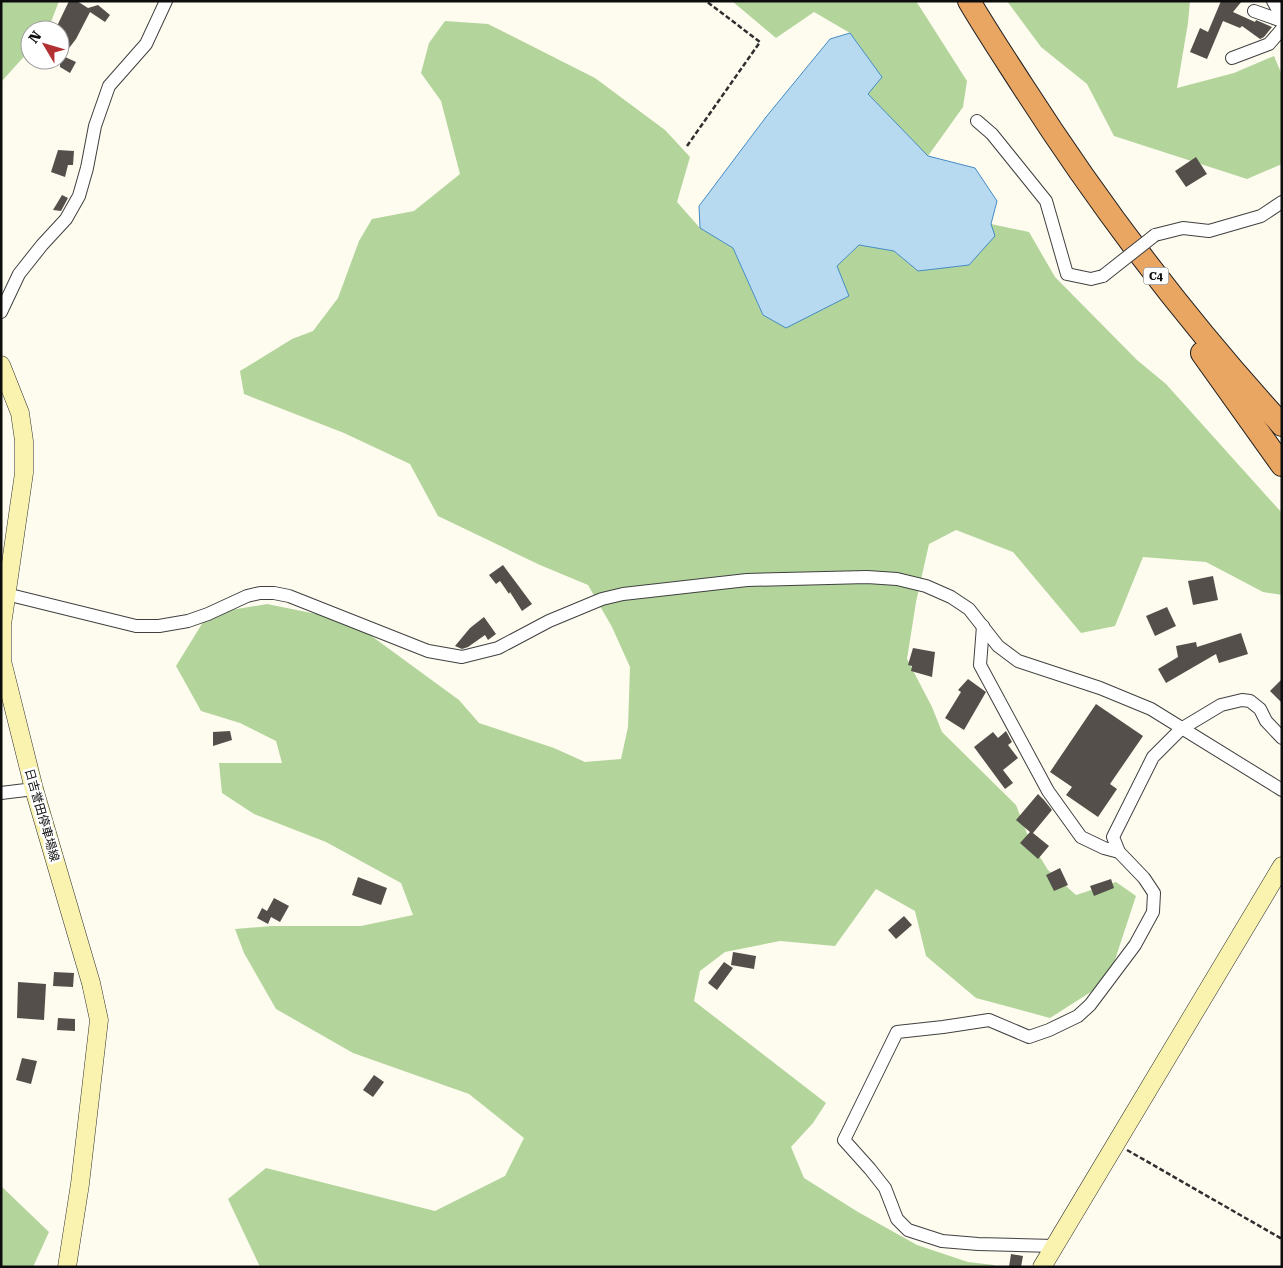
<svg xmlns="http://www.w3.org/2000/svg" width="1283" height="1268" font-family="'Roboto Serif','Noto Sans JP',serif">
<rect width="100%" height="100%" fill="#fefbef"/>
<!-- forest -->
<g fill="#b3d59c">
<path d="M1,1H59L48,30H30V50L1,82Z"/>
<path d="M732,1H916L967,81L963,107L928,156L867,94L882,77L850,33L814,12L776,38Z"/>
<path d="M1007,1H1190L1188,23L1177,88L1234,73L1274,56L1282,75V164L1247,179L1114,136L1087,84L1041,47Z"/>
<path d="M445,21L488,24L595,78L665,130L690,157L677,202L700,228L733,248L763,315L837,266L859,245L894,251L918,271L969,265L991,224L1029,232L1055,277L1137,360L1166,384L1282,513V595L1263,592L1206,562L1143,557L1115,626L1081,633L1013,552L956,530L929,544L916,602L907,659L932,707L942,732L1016,805L1030,841L1048,870L1076,895L1116,882L1136,896L1108,981L1050,1018L976,998L926,956L915,911L876,889L835,946L780,941L725,952L700,971L694,1001L826,1103L813,1123L791,1147L804,1178L858,1212L917,1245L968,1262L994,1265L995,1267H260L228,1199L266,1168L435,1211L505,1176L524,1138L469,1094L353,1053L276,1009L244,953L235,929L272,926H361L413,915L401,883L326,842L254,814L222,793L219,763H282L276,741L240,723L201,711L176,666L208,614L267,604L351,621L459,700L479,723L554,748L585,762L621,759L628,727L630,667L612,627L588,585L540,565L438,516L410,464L344,433L244,394L240,371L292,339L313,331L338,298L359,241L372,219L414,211L460,174L441,101L421,73L429,43Z"/>
<path d="M1,1186L49,1232L33,1267H1Z"/>
</g>
<!-- water -->
<path fill="#b8daf1" stroke="#448bc3" d="M850,33L882,77L868,94L928,156L975,168L997,201L991,224L995,236L969,265L918,271L894,251L859,245L837,266L849,296L786,328L763,315L733,248L700,228L699,206L766,117L830,39Z"/>
<!-- building -->
<g fill="#554f4b">
<path d="M69,1H77L88,8L98,5L110,15L105,22L90,12L76,39L63,56L76,62L70,73L60,67V40L66,32L57,26Z"/>
<path d="M1221,1H1242L1233,12L1255,22L1256,20L1272,27L1264,37L1260,39L1242,26L1240,28L1223,21L1207,59L1190,52L1200,28L1208,32Z"/>
<path d="M58,150L74,151L73,165H68L65,177L51,172Z"/>
<path d="M1196,157L1207,174L1186,187L1175,171Z"/>
<path d="M62,195L68,198L61,211L53,210Z"/>
<path d="M503,565L532,604L522,611L510,592L509,594L500,581L496,584L489,575Z"/>
<path d="M1213,576L1218,600L1193,605L1188,581Z"/>
<path d="M1167,607L1176,626L1155,636L1146,616Z"/>
<path d="M484,617L496,634L488,640L485,635L468,647L462,649L455,646L470,628Z"/>
<path d="M1241,633L1248,654L1219,663L1216,654L1166,683L1158,669L1178,657L1176,646L1196,642L1197,647Z"/>
<path d="M913,648L935,652L932,677L911,671L912,666L908,665Z"/>
<path d="M968,679L986,692L964,730L945,718L961,692L958,690Z"/>
<path d="M1282,679V703L1270,691Z"/>
<path d="M1096,704L1143,736L1110,784L1117,789L1098,817L1066,795L1072,787L1050,772Z"/>
<path d="M230,731L232,740L213,746V732Z"/>
<path d="M1006,731L1012,742L1008,745L1018,758L1003,770L1013,783L1005,789L974,747L993,732L998,738Z"/>
<path d="M1038,794L1044,800L1052,810L1033,833L1049,846L1038,859L1020,843L1030,832L1016,820Z"/>
<path d="M1060,868L1068,885L1054,891L1046,875Z"/>
<path d="M358,877L387,888L381,905L352,895Z"/>
<path d="M1111,879L1114,888L1094,896L1090,886Z"/>
<path d="M274,898L289,906L280,922L271,917L268,924L257,918L262,908L267,911Z"/>
<path d="M904,916L912,925L896,939L888,930Z"/>
<path d="M733,952L756,956L754,969L731,965Z"/>
<path d="M724,962L733,968L717,990L708,983Z"/>
<path d="M54,972L74,973L73,987L53,986Z"/>
<path d="M18,982L46,984L44,1020L17,1018Z"/>
<path d="M58,1018L75,1019V1031L57,1030Z"/>
<path d="M22,1058L37,1061L31,1084L16,1080Z"/>
<path d="M374,1075L384,1082L373,1097L363,1090Z"/>
<path d="M1011,1254L1023,1256L1021,1267H1009Z"/>
</g>
<g fill="none" stroke-linecap="round" stroke-linejoin="round">
<defs>
<g id="street">
<path d="M1273,1L1282,17"/>
<path d="M1254,11L1282,21"/>
<path d="M1232,58L1269,44L1282,29"/>
<path d="M977,121L992,134L1046,201L1067,274L1091,279L1103,276"/>
<path d="M1155,235L1183,228L1209,231L1261,216L1282,202"/>
<path d="M1,312L19,274L42,245L66,219L79,196L87,168L95,126L109,86L146,44L166,1"/>
<path d="M6,594L136,626H159L188,621L208,614L247,596L260,593H274L289,596L428,651L462,657L498,648L549,621L602,599L623,594L747,580L867,577L897,579L926,586L951,597L969,609L998,646L1018,661L1100,688L1151,709L1282,790"/>
<path d="M983,626L980,665L1048,791L1081,837L1104,848L1119,852"/>
<path d="M1,793L34,789"/>
<path d="M1054,1246L978,1244L942,1241L908,1230L897,1219L885,1188L870,1169L844,1140L897,1032L943,1027L989,1020L1029,1037L1049,1030L1078,1016L1090,1005L1135,945L1153,912L1154,893L1144,878L1119,852L1113,837L1153,757L1181,729L1221,705L1242,700L1250,701L1260,709L1266,721L1282,738"/>
</g>
<g id="secondary">
<path d="M1,365L20,413L24,441V473L2,625V661L34,789L91,983L99,1020L80,1184L67,1267"/>
<path d="M1042,1267L1282,866"/>
</g>
<g id="highway">
<path d="M969,1C986,30 1004,57 1022,85C1099,205 1186,320 1282,425"/>
<path d="M1202,353L1282,465"/>
</g>
</defs>
<!-- street casing -->
<use href="#street" stroke="#404040" stroke-width="14"/>
<!-- secondary casing -->
<use href="#secondary" stroke="#2f2f2f" stroke-width="19"/>
<!-- highway casing -->
<use href="#highway" stroke="#1e1e1e" stroke-width="24"/>
<!-- path -->
<g stroke="#2f2f2f" stroke-width="2.5" stroke-dasharray="5 2.5" stroke-linecap="butt">
<path d="M687,146L760,42L706,1"/>
<path d="M1127,1150L1282,1239"/>
</g>
<!-- street -->
<use href="#street" stroke="#fff" stroke-width="12"/>
<!-- secondary -->
<use href="#secondary" stroke="#f9f3af" stroke-width="18"/>
<!-- highway -->
<use href="#highway" stroke="#e9a562" stroke-width="22"/>
<defs>
<path id="street-bridge" d="M1103,276L1155,235"/>
</defs>
<!-- street-bridge casing -->
<use href="#street-bridge" stroke="#404040" stroke-width="14" stroke-linecap="butt"/>
<!-- street-bridge -->
<use href="#street-bridge" stroke="#fff" stroke-width="12"/>
</g>
<g text-anchor="middle" stroke-width="5" stroke-linejoin="round" paint-order="stroke">
<!-- shield labels -->
<rect fill="#fff" stroke="#565656" stroke-width="1" x="1143.5" y="267.5" width="25" height="17" rx="4"/>
<g font-size="11" font-weight="bold" fill="#0d0d0d">
<text x="1156" y="280">C4</text>
</g>
<!-- street labels -->
<g font-size="12" fill="#0d0d0d" stroke="#fff">
<text transform="translate(42 815) rotate(74)" y="4">日吉誉田停車場線</text>
</g>
</g>
<!-- border -->
<rect width="1283" height="1268" fill="none" stroke="#0d0d0d" stroke-width="5"/>
<!-- north arrow -->
<g transform="translate(45 45) rotate(308)"><circle r="24" fill="#ffffff" stroke="#9e9e9e"/>
<path d="M0-4L9 19L0 12L-9 19Z" fill="#b33032"/>
<text y="-8" font-size="14" font-weight="bold" text-anchor="middle" fill="#0d0d0d">N</text>
</g>
</svg>
